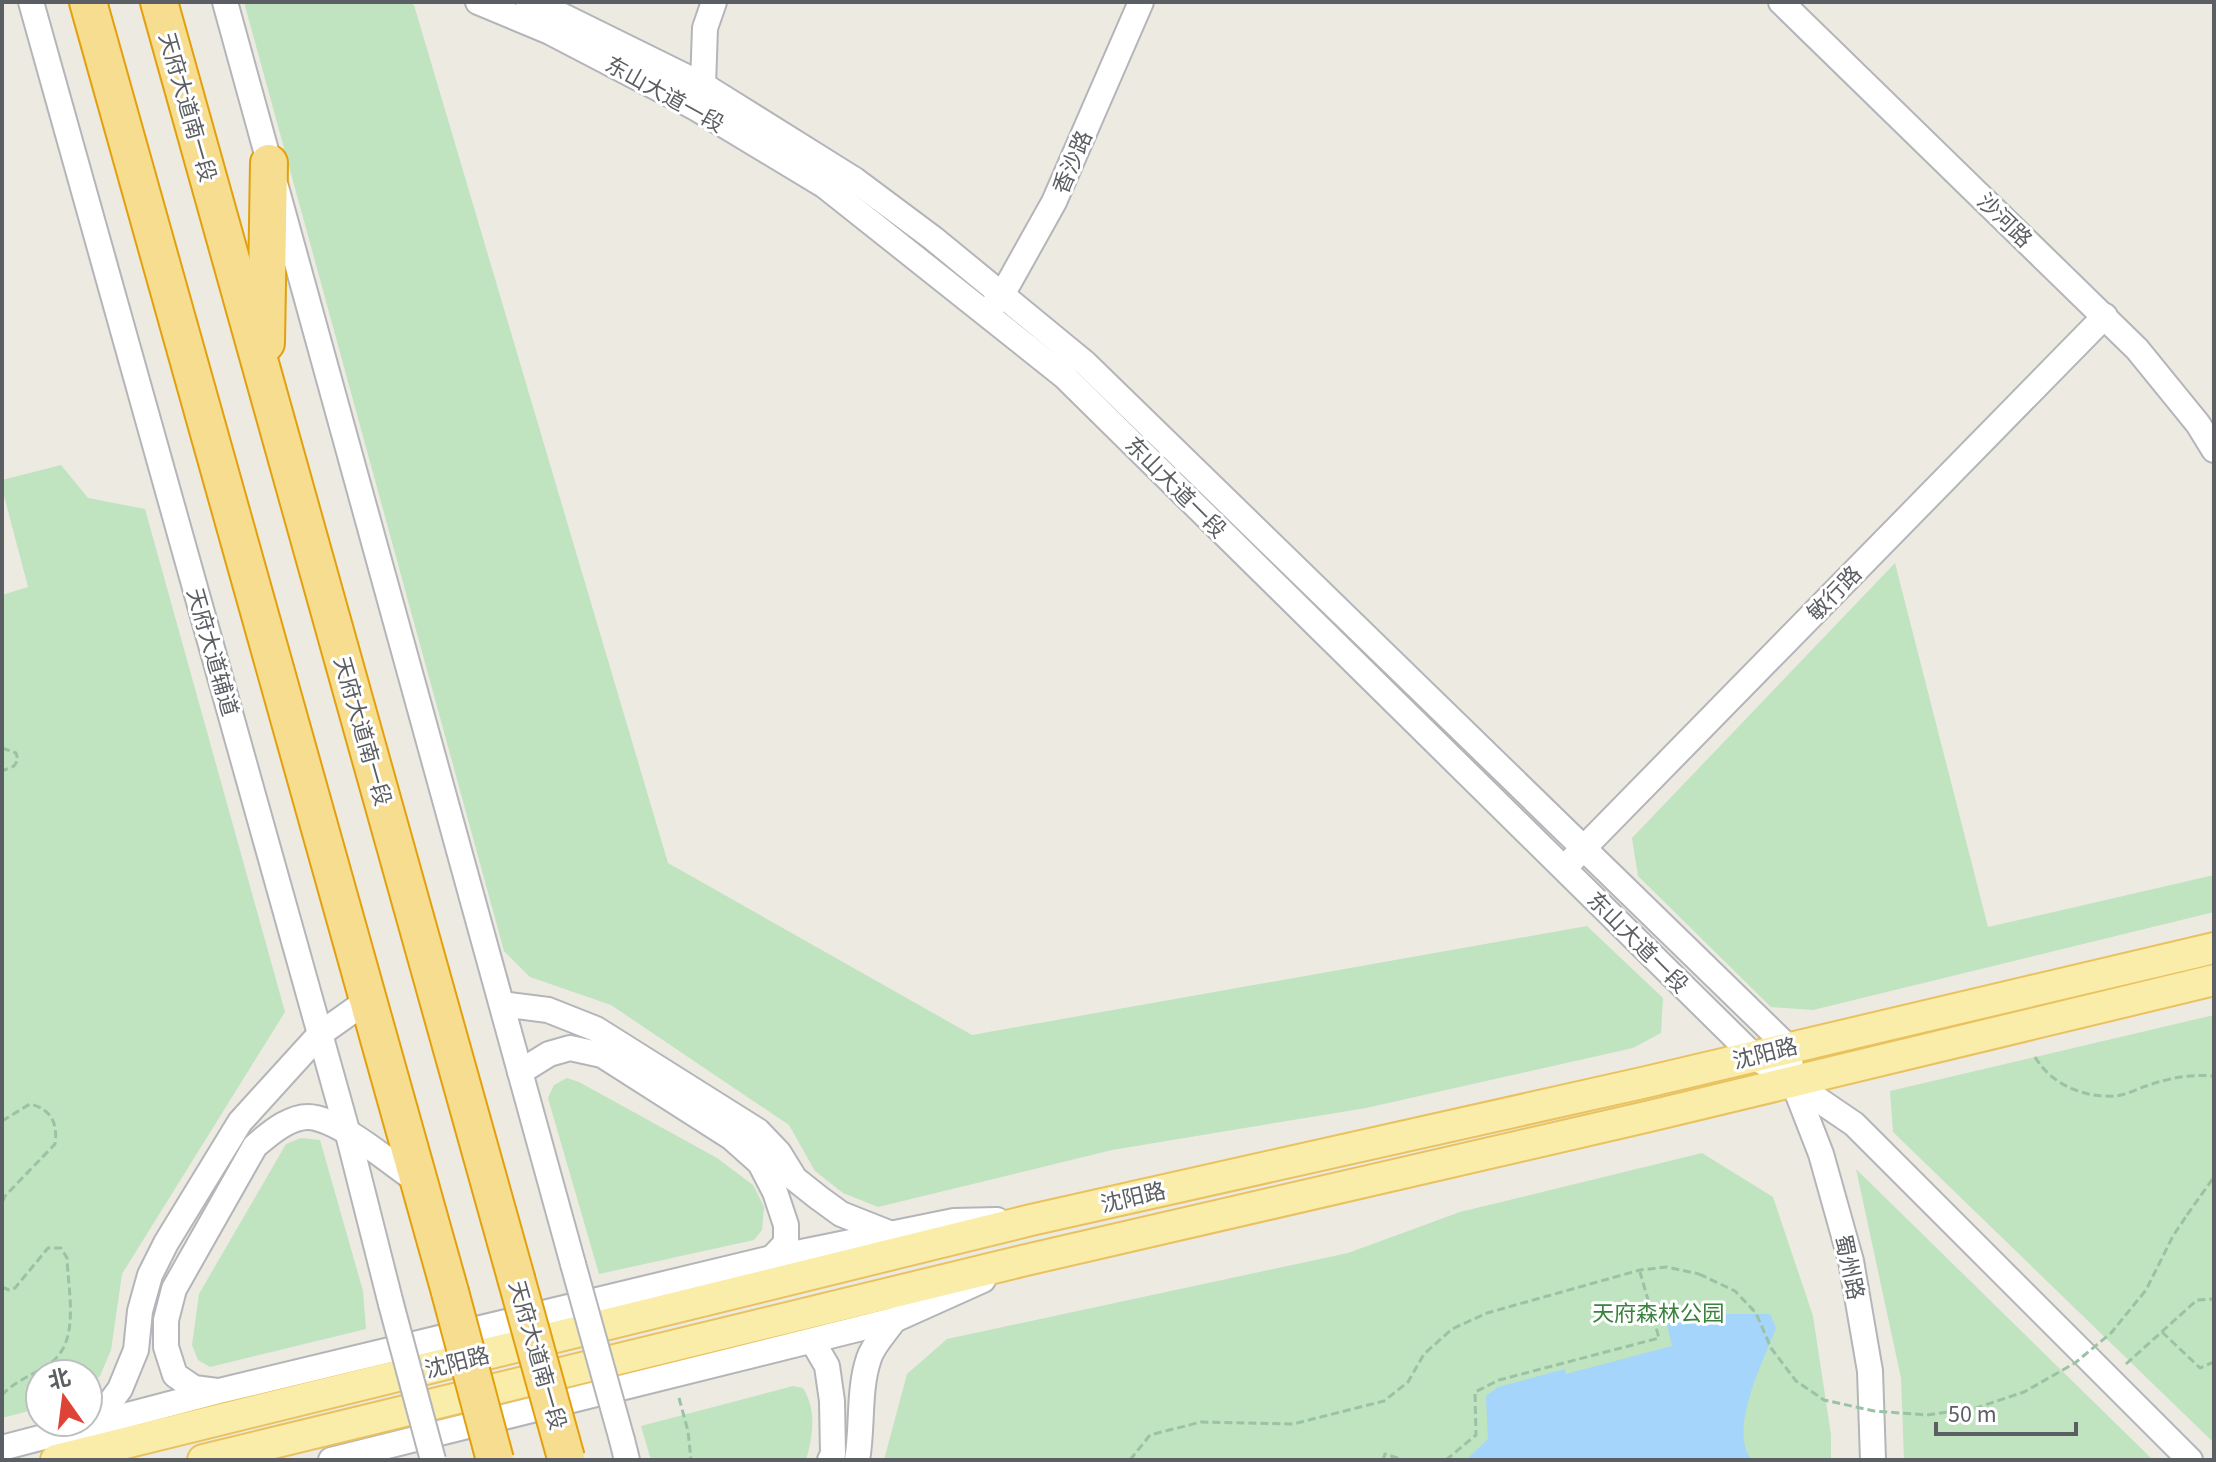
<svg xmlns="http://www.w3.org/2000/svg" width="2216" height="1462" font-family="'Source Sans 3','Noto Sans SC',sans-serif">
<rect width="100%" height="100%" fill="#edeae2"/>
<!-- green -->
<g fill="#c0e3c0">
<path d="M244,2H407L414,5L668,863L972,1035L1587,926L1663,998L1661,1033L1633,1048L1366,1108L1112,1150L878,1207L843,1193L815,1171L789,1125L611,1005L530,977L504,951Z"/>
<path d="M61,465L88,498L145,509L285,1012L122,1274L111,1350L100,1376L88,1389V1374H40V1408L2,1418V595L28,587L2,488V480Z"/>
<path d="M1895,563L1988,927L2214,875V912L1813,1010L1771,1007L1638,876L1632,838Z"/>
<path d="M2214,1015V1443L1893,1132L1890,1091Z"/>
<path d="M567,1078L579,1082L717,1158L753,1185L764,1207L762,1230L754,1240L599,1274L548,1098L554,1085Z"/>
<path d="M301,1138L320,1140L363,1291L366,1329L210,1367L198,1360L192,1345L199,1294L286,1144Z"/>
<path d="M1702,1153L1773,1197L1813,1316L1831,1435V1460H884L907,1374L947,1339L1348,1253L1460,1212Z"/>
<path d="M1856,1169L2153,1460H1904L1901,1378Z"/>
<path d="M793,1386L803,1388C817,1411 813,1435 806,1460H651L641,1426Z"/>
</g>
<!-- water -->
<path fill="#a5d5fa" d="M1723,1314H1770L1776,1328C1764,1360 1727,1431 1752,1460H1466L1488,1439L1486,1396L1498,1387L1565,1369L1566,1374L1672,1346L1667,1324Z"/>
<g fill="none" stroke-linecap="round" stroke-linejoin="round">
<defs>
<g id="minor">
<path d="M31,2L348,1134L391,1304"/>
<path d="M225,2L573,1264"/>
<path d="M478,2L550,32L694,107L825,186L1064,376L1754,1056L1854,1124L2190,1460"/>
<path d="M528,2L563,16L703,85L855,180L934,239L1085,363L1788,1047L1793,1082L1821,1154L1851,1261L1870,1371L1873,1460"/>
<path d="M1781,2L2137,349L2198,424L2214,450"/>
<path d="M703,85L705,28L714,2"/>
<path d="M993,305L1002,295L1054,202L1141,2"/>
<path d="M1572,860L2105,316"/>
<path d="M502,1004L548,1010L596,1029L758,1131L779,1153L795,1179L819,1198L841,1214L889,1233"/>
<path d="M520,1072L549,1054L570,1048L602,1055L732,1138L760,1163L775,1192L786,1225V1243L772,1258"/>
<path d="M813,1342L827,1366L832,1401L833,1454L830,1460"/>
<path d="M217,1391L194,1388L175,1375L166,1347V1320L174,1289L255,1146C270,1133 294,1112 316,1118C346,1125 392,1164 418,1182"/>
<path d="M95,1423L120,1389L136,1350L140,1311L150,1275L166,1243L240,1122L320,1034L368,1000"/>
<path d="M622,1440L627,1460"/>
<path d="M2,1448L219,1391L772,1258L954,1221L997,1220"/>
<path d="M331,1460L894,1320L983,1280"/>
<path d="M857,1460C863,1427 858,1390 869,1358C873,1345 886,1332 894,1320"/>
</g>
<g id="major">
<path d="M56,1460L1031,1220L1642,1083L2214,948"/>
<path d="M203,1460L1026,1260L1650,1116L2214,980"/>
</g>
<g id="highway">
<path d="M88,2L450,1292"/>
<path d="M159,2L516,1278"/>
<path d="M266,343L269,163"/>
</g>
</defs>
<!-- minor casing -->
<use href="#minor" stroke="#b3b5b9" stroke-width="28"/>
<!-- major casing -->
<use href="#major" stroke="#e9c25f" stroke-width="34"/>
<!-- highway casing -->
<use href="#highway" stroke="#e2a00d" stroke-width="40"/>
<!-- path -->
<g stroke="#9ac3a5" stroke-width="3" stroke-dasharray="8 4" stroke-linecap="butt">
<path d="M2,748L16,753L18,760L14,766L2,771"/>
<path d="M2035,1057C2052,1085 2084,1098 2116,1096C2126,1095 2137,1089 2146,1086C2169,1078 2190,1074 2214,1076"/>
<path d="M2,1121L30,1104C51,1109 58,1123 55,1144L5,1196L2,1203"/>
<path d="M2187,1215L2214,1177"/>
<path d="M2,1287L9,1290L15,1288L48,1248H61L67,1258C68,1291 81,1343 49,1364C33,1375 15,1381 2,1395"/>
<path d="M2162,1332L2200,1368L2214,1362"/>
<path d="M2126,1364L2197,1300L2214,1299"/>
<path d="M679,1398L688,1431L691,1460"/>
<path d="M1130,1460L1150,1435L1201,1422L1293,1424L1384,1401L1408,1382L1424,1354L1452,1329L1487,1313L1640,1270L1667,1267L1699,1274"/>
<path d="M1309,1460H1310"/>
<path d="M1383,1460L1385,1454L1404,1460"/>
<path d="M1446,1460L1476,1435L1475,1392L1499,1380L1659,1338L1640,1272"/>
</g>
<!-- minor -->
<use href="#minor" stroke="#fff" stroke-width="24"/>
<!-- major -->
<use href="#major" stroke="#faedaa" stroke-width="30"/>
<!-- highway -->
<use href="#highway" stroke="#f7dd8f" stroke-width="36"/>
<defs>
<g id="minor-bridge">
<path d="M573,1264L622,1440"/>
<path d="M391,1304L433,1460"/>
</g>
<g id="highway-bridge">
<path d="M516,1278L566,1458"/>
<path d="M450,1292L495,1460"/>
</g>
</defs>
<!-- minor-bridge casing -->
<use href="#minor-bridge" stroke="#b3b5b9" stroke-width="28" stroke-linecap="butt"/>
<!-- highway-bridge casing -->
<use href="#highway-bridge" stroke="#e2a00d" stroke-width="40" stroke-linecap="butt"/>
<!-- path-bridge -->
<path stroke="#9ac3a5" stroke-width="3" stroke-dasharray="8 4" stroke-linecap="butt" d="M1699,1274L1735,1291L1756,1313L1771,1348L1796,1381L1824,1400L1874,1411L1927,1415L1976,1408L2024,1392L2075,1363L2111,1333L2146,1290L2173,1236L2187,1215"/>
<!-- minor-bridge -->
<use href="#minor-bridge" stroke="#fff" stroke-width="24"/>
<!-- highway-bridge -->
<use href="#highway-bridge" stroke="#f7dd8f" stroke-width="36"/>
</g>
<g text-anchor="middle" stroke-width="6" stroke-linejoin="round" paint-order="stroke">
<!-- street labels -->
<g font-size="22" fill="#5b5e62" stroke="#fff">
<text transform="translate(665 94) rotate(29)" y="8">东山大道一段</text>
<text transform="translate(188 107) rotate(74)" y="8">天府大道南一段</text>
<text transform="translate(1072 162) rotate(-67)" y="8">香沙路</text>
<text transform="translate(2005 220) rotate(44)" y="8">沙河路</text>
<text transform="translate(1176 487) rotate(45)" y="8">东山大道一段</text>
<text transform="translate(1834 593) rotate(-46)" y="8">敏行路</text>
<text transform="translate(213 652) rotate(74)" y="8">天府大道辅道</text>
<text transform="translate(363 731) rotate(74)" y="8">天府大道南一段</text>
<text transform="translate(1638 942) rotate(45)" y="8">东山大道一段</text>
<text transform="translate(1765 1053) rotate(-14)" y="8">沈阳路</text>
<text transform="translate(1133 1197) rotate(-13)" y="8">沈阳路</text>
<text transform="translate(1850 1267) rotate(78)" y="8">蜀州路</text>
<text transform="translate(538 1355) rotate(74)" y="8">天府大道南一段</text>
<text transform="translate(457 1362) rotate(-14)" y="8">沈阳路</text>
</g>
<!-- park labels -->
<g font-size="22" fill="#39833d" stroke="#fff">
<text x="1658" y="1321">天府森林公园</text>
</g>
</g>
<!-- border -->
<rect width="2216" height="1462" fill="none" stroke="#5b5e62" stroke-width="8"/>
<!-- north arrow -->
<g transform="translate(64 1398) rotate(346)"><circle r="38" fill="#ffffff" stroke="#bdbfc0" stroke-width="2"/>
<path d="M0-6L14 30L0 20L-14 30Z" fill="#df4336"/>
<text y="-12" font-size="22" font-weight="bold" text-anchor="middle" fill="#5b5e62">北</text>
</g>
<!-- scale -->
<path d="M1936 1422v12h140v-12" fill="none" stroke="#5b5e62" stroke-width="4"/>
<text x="1948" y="1422" font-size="24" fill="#5b5e62" stroke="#ffffff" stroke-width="6" paint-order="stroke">50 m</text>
</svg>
